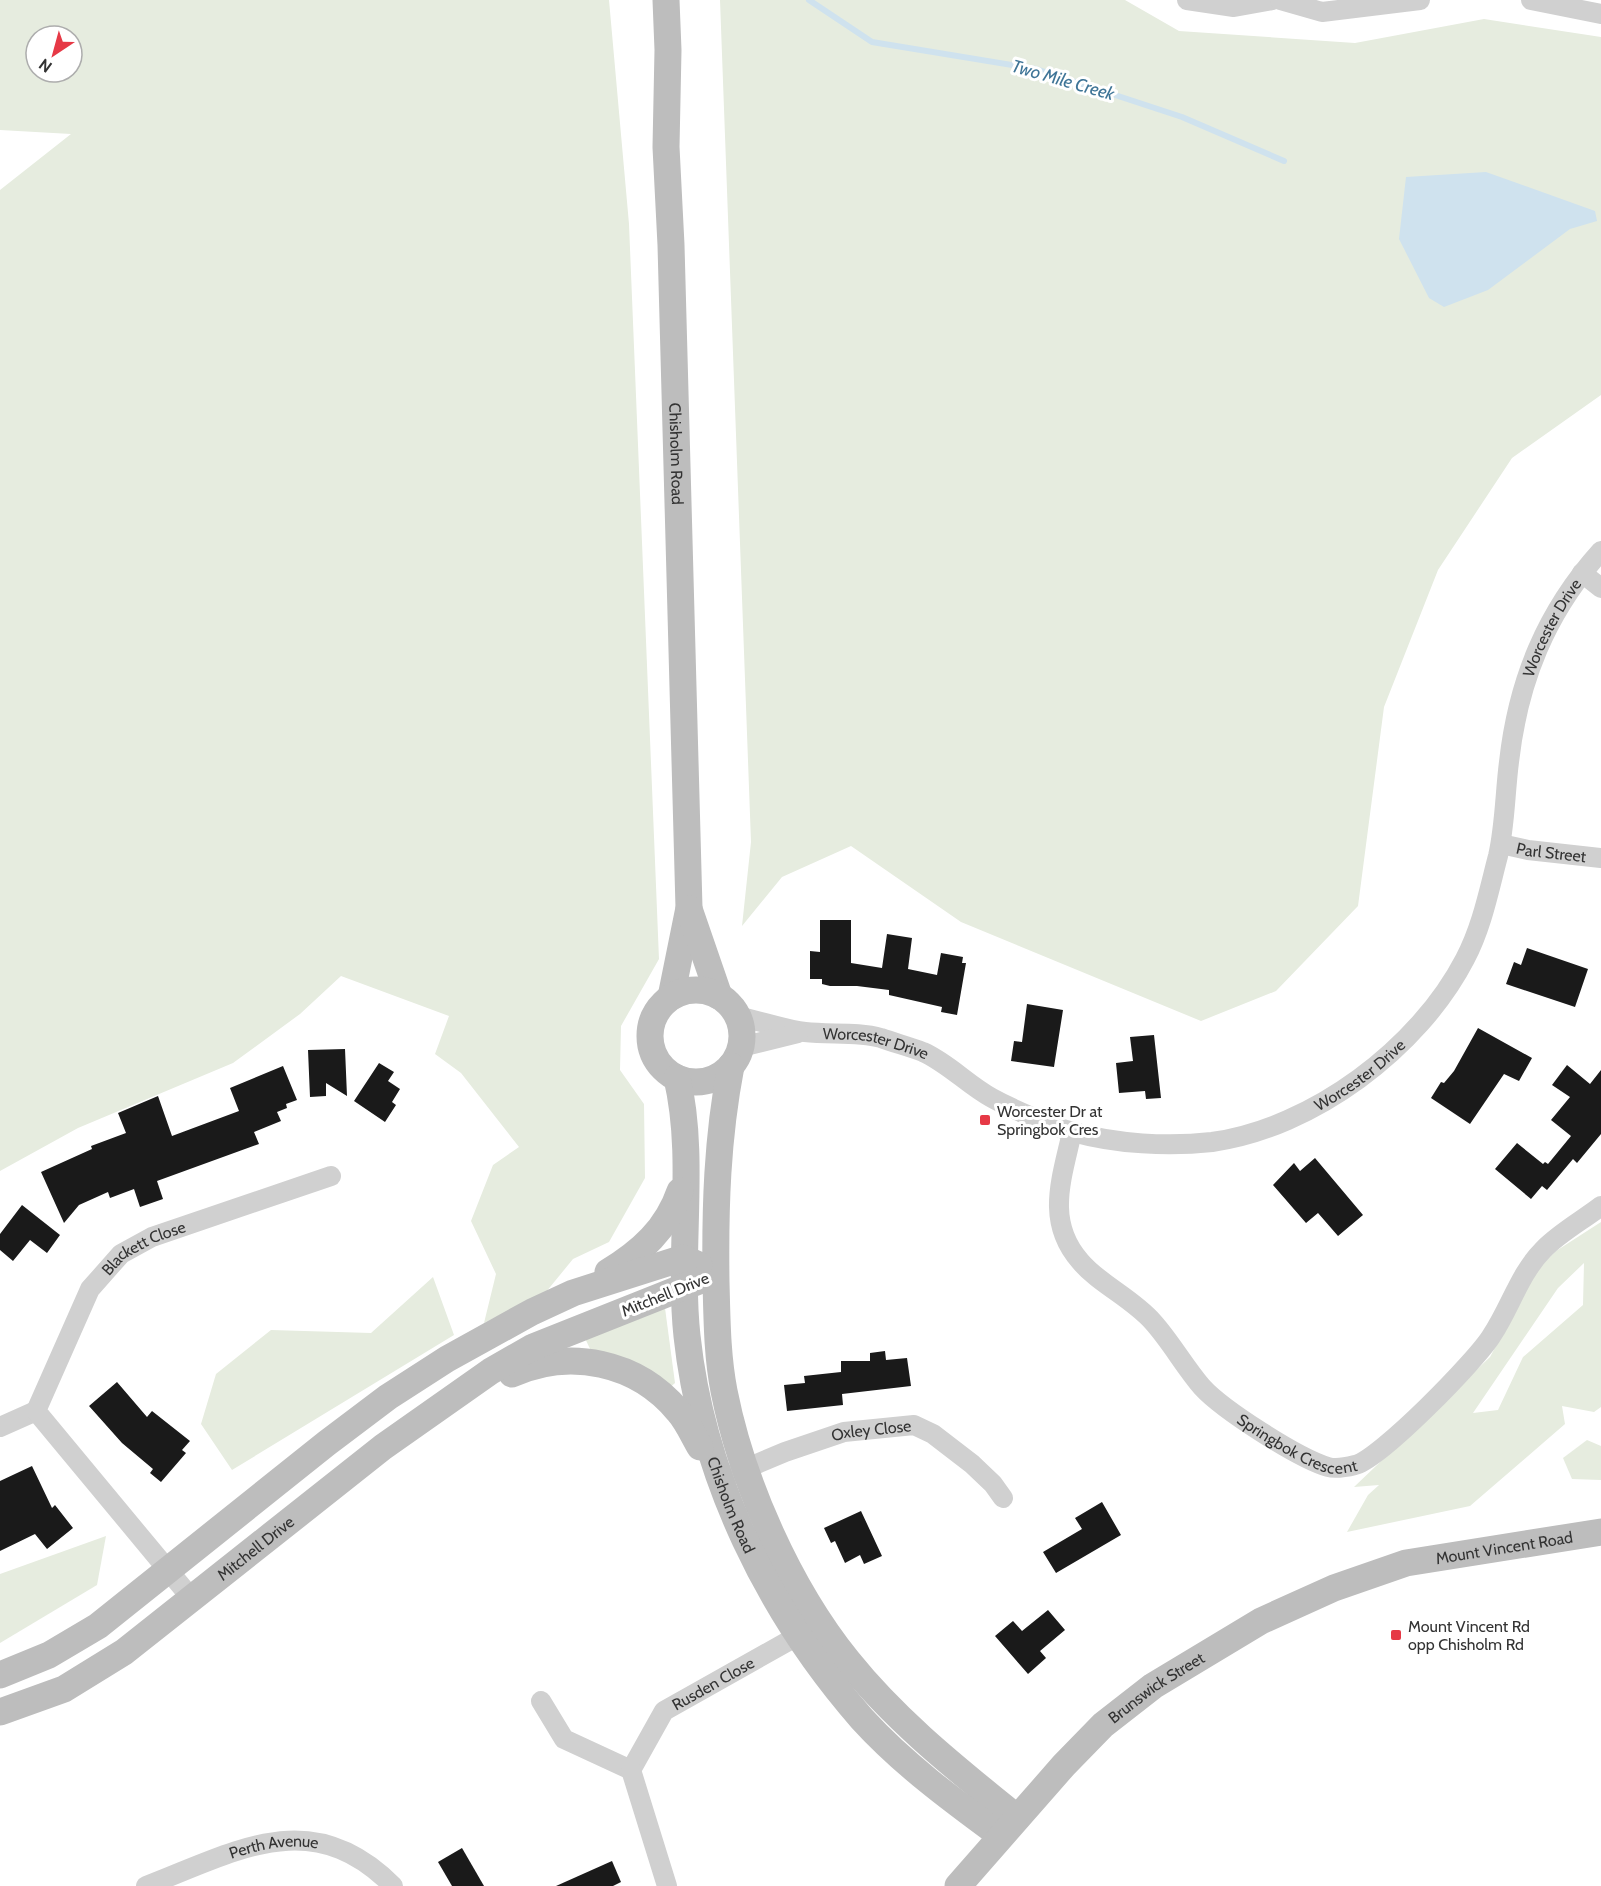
<svg xmlns="http://www.w3.org/2000/svg" width="1601" height="1886" font-family="Cabin,sans-serif">
<rect width="100%" height="100%" fill="#fff"/>
<!-- green -->
<g fill="#e6ecdf" fill-rule="evenodd">
<path d="M0,0H609L629,224L659,959L621,1026L620,1070L644,1104L645,1178L609,1242L573,1259L546,1292L484,1323L496,1274L471,1221L493,1165L519,1147L461,1073L435,1054L449,1016L341,976L300,1014L233,1063L78,1128L0,1171V190L71,134L0,130ZM36,36H72V72H36Z"/>
<path d="M720,0H1125L1179,31L1355,43L1484,19L1601,37V395L1512,458L1438,570L1384,707L1358,906L1276,991L1201,1021L961,922L851,846L782,877L742,926L751,842Z"/>
<path d="M1601,1222V1407L1594,1412L1562,1406L1565,1424L1470,1506L1347,1532L1368,1495L1379,1485L1354,1487L1490,1357L1539,1267L1556,1251ZM1584,1263L1583,1305L1523,1357L1498,1410L1473,1413L1558,1288Z"/>
<path d="M433,1277L454,1335L232,1470L201,1424L216,1374L271,1330L371,1333Z"/>
<path d="M665,1308L675,1383L668,1389L592,1353L583,1334Z"/>
<path d="M1587,1440L1601,1446V1480L1572,1479L1563,1458Z"/>
<path d="M106,1536L97,1585L0,1643V1574Z"/>
</g>
<!-- water -->
<path fill="#cfe2ee" d="M1486,172L1595,211L1597,221L1570,229L1488,290L1444,307L1429,298L1399,239L1406,177Z"/>
<g fill="none" stroke-linecap="round" stroke-linejoin="round">
<!-- stream -->
<path stroke="#cfe2ee" stroke-width="6" d="M809,0L872,42L1036,69L1182,117L1284,161"/>
</g>
<!-- building -->
<g fill="#1a1a1a">
<path d="M820,920H851V963L882,968L887,934L912,938L908,969L937,975L941,953L963,957L962,963H966L957,1015L941,1012L942,1007L889,995V990L857,986H830L822,984V979H810V951L820,952Z"/>
<path d="M1527,948L1588,969L1575,1007L1506,984L1514,962L1521,965Z"/>
<path d="M1027,1004L1063,1010L1054,1067L1011,1061L1014,1041L1022,1042Z"/>
<path d="M1478,1028L1532,1058L1519,1081L1504,1074L1470,1124L1431,1098L1441,1082L1444,1083L1454,1071Z"/>
<path d="M1154,1035L1161,1098L1146,1099L1145,1091L1119,1093L1116,1063L1133,1061L1130,1037Z"/>
<path d="M345,1049L347,1096L326,1083V1096L310,1097L308,1050Z"/>
<path d="M379,1063L394,1072L388,1081L400,1089L392,1102L396,1105L385,1122L354,1101Z"/>
<path d="M1567,1065L1590,1084L1601,1070V1134L1577,1163L1573,1159L1547,1190L1542,1186L1531,1199L1495,1169L1517,1143L1543,1164L1545,1162L1548,1164L1571,1136L1551,1120L1570,1097L1552,1085Z"/>
<path d="M283,1066L297,1100L286,1104L287,1108L277,1112L281,1121L254,1132L259,1144L157,1181L163,1199L140,1207L134,1189L110,1198L108,1192L79,1205L64,1223L41,1172L92,1149L91,1146L126,1133L118,1113L158,1096L172,1136L239,1111L230,1088Z"/>
<path d="M1315,1158L1363,1215L1338,1236L1318,1213L1306,1223L1273,1185L1294,1163L1300,1171Z"/>
<path d="M22,1205L60,1235L47,1253L30,1240L13,1261L0,1250V1234Z"/>
<path d="M885,1351L886,1360L907,1358L911,1386L842,1394L843,1405L787,1411L784,1385L805,1383L804,1376L841,1372V1361H870V1353Z"/>
<path d="M117,1382L147,1417L152,1411L190,1441L182,1450L186,1453L161,1482L150,1473L153,1469L122,1443L89,1406Z"/>
<path d="M32,1466L52,1508L55,1505L73,1528L47,1549L35,1534L0,1551V1481Z"/>
<path d="M1102,1502L1121,1535L1056,1573L1043,1552L1082,1529L1075,1518Z"/>
<path d="M861,1511L882,1556L864,1564L860,1555L845,1563L835,1541L831,1543L824,1528Z"/>
<path d="M1048,1610L1065,1630L1040,1651L1046,1658L1028,1674L995,1636L1013,1621L1022,1631Z"/>
<path d="M462,1848L484,1886H452L438,1862Z"/>
<path d="M612,1861L621,1882L613,1886H556Z"/>
</g>
<g fill="none" stroke-linecap="round" stroke-linejoin="round">
<!-- street -->
<g stroke="#d0d0d0" stroke-width="20">
<path d="M1187,0L1234,7L1273,0"/>
<path d="M1280,0L1322,12L1420,0"/>
<path d="M1531,0L1601,14"/>
<path d="M1582,573L1601,588"/>
<path id="s1" d="M1501,844L1528,850L1601,858"/>
<path id="s2" d="M737,1016C760,1021 783,1029 805,1032C830,1035 857,1031 881,1038C895,1043 910,1047 923,1052C948,1063 968,1085 992,1098C1012,1109 1051,1126 1073,1132C1116,1144 1168,1147 1212,1142C1313,1128 1419,1048 1465,959C1482,927 1489,890 1498,856C1505,826 1505,793 1509,762C1518,681 1546,612 1601,551"/>
<path d="M741,1047L798,1033"/>
<path id="s3" d="M1072,1132C1062,1178 1045,1221 1080,1261C1099,1284 1132,1298 1153,1322C1171,1342 1184,1366 1202,1387C1223,1410 1298,1458 1328,1467C1335,1469 1347,1467 1355,1465C1379,1460 1478,1359 1492,1335C1510,1308 1520,1273 1543,1250C1559,1233 1583,1220 1601,1206"/>
<path d="M0,1427L36,1411"/>
<path id="s4" d="M733,1474L785,1452L844,1432L914,1425L933,1434L972,1464L993,1484L1003,1498"/>
<path id="s5" d="M192,1599L36,1411L90,1289L121,1254L152,1237L331,1176"/>
<path id="s6" d="M541,1701L564,1739L631,1770L664,1711L808,1630"/>
<path d="M631,1770L667,1886"/>
<path id="s7" d="M146,1886C237,1851 312,1804 393,1886"/>
</g>
<!-- secondary -->
<g stroke="#bdbdbd" stroke-width="27">
<path id="s8" d="M666,0L668,50L666,147L671,245L689,908L671,997"/>
<path d="M689,909L719,996"/>
<circle cx="696" cy="1036" r="46"/>
<path d="M731,1066C717,1139 715,1207 716,1282C717,1318 717,1355 724,1391C742,1482 789,1588 848,1661C896,1721 957,1769 1017,1818"/>
<path id="s9" d="M677,1078C696,1157 678,1252 687,1336C702,1476 769,1613 862,1719C903,1764 952,1800 1001,1836"/>
<path d="M608,1272C641,1252 667,1229 680,1191"/>
<path d="M512,1374C570,1348 637,1362 678,1411C687,1421 693,1435 700,1447"/>
<path d="M0,1675L49,1655L98,1626L327,1443L388,1397L447,1359L532,1312L573,1293L683,1258L699,1265"/>
<path id="s10" d="M0,1712L64,1689L124,1652L383,1447L491,1371L533,1347L699,1281"/>
<path id="s11" d="M958,1886L1064,1765L1103,1725L1153,1686L1261,1621L1334,1588L1406,1563L1601,1532"/>
</g>
</g>
<!-- markers -->
<g fill="#e63946" stroke="#fff" stroke-width="2">
<rect x="979" y="1114" width="12" height="12" rx="3"/>
<rect x="1390" y="1629" width="12" height="12" rx="3"/>
</g>
<g text-anchor="middle" stroke-width="6" stroke-linejoin="round" paint-order="stroke">
<!-- street labels -->
<g font-size="16" fill="#333" stroke="#fff">
<text dy="6" stroke="none"><textPath href="#s8" startOffset="454">Chisholm Road</textPath></text>
<text dy="6" stroke="none"><textPath href="#s2" startOffset="1170">Worcester Drive</textPath></text>
<text dy="6" stroke="none"><textPath href="#s1" startOffset="51">Parl Street</textPath></text>
<text dy="6" stroke="none"><textPath href="#s2" startOffset="142">Worcester Drive</textPath></text>
<text dy="6" stroke="none"><textPath href="#s2" startOffset="666">Worcester Drive</textPath></text>
<text dy="6" stroke="none"><textPath href="#s5" startOffset="447">Blackett Close</textPath></text>
<text transform="translate(665 1294) rotate(-22)" y="6">Mitchell Drive</text>
<text dy="6" stroke="none"><textPath href="#s4" startOffset="146">Oxley Close</textPath></text>
<text dy="6" stroke="none"><textPath href="#s3" startOffset="426">Springbok Crescent</textPath></text>
<text dy="6" stroke="none"><textPath href="#s9" startOffset="434">Chisholm Road</textPath></text>
<text dy="6" stroke="none"><textPath href="#s11" startOffset="662">Mount Vincent Road</textPath></text>
<text dy="6" stroke="none"><textPath href="#s10" startOffset="306">Mitchell Drive</textPath></text>
<text dy="6" stroke="none"><textPath href="#s6" startOffset="242">Rusden Close</textPath></text>
<text dy="6" stroke="none"><textPath href="#s11" startOffset="282">Brunswick Street</textPath></text>
<text dy="6" stroke="none"><textPath href="#s7" startOffset="135">Perth Avenue</textPath></text>
</g>
<!-- poi labels -->
<g font-size="16" fill="#333" stroke="#fff" text-anchor="start">
<text x="997" y="1117">Worcester Dr at<tspan x="997" dy="18">Springbok Cres</tspan></text>
<text x="1408" y="1632">Mount Vincent Rd<tspan x="1408" dy="18">opp Chisholm Rd</tspan></text>
</g>
<!-- water labels -->
<g font-size="18" font-style="italic" fill="#3f7597" stroke="#fff">
<text transform="translate(1063 80) rotate(16)" y="6">Two Mile Creek</text>
</g>
</g>
<!-- north arrow -->
<g transform="translate(54 54) rotate(216)"><circle r="28" fill="#ffffff" stroke="#adadad" stroke-width="1.5"/>
<path d="M0-4.5L10 22L0 15L-10 22Z" fill="#e63946"/>
<text y="-9" font-size="16" font-weight="bold" text-anchor="middle" fill="#333333">N</text>
</g>
</svg>
